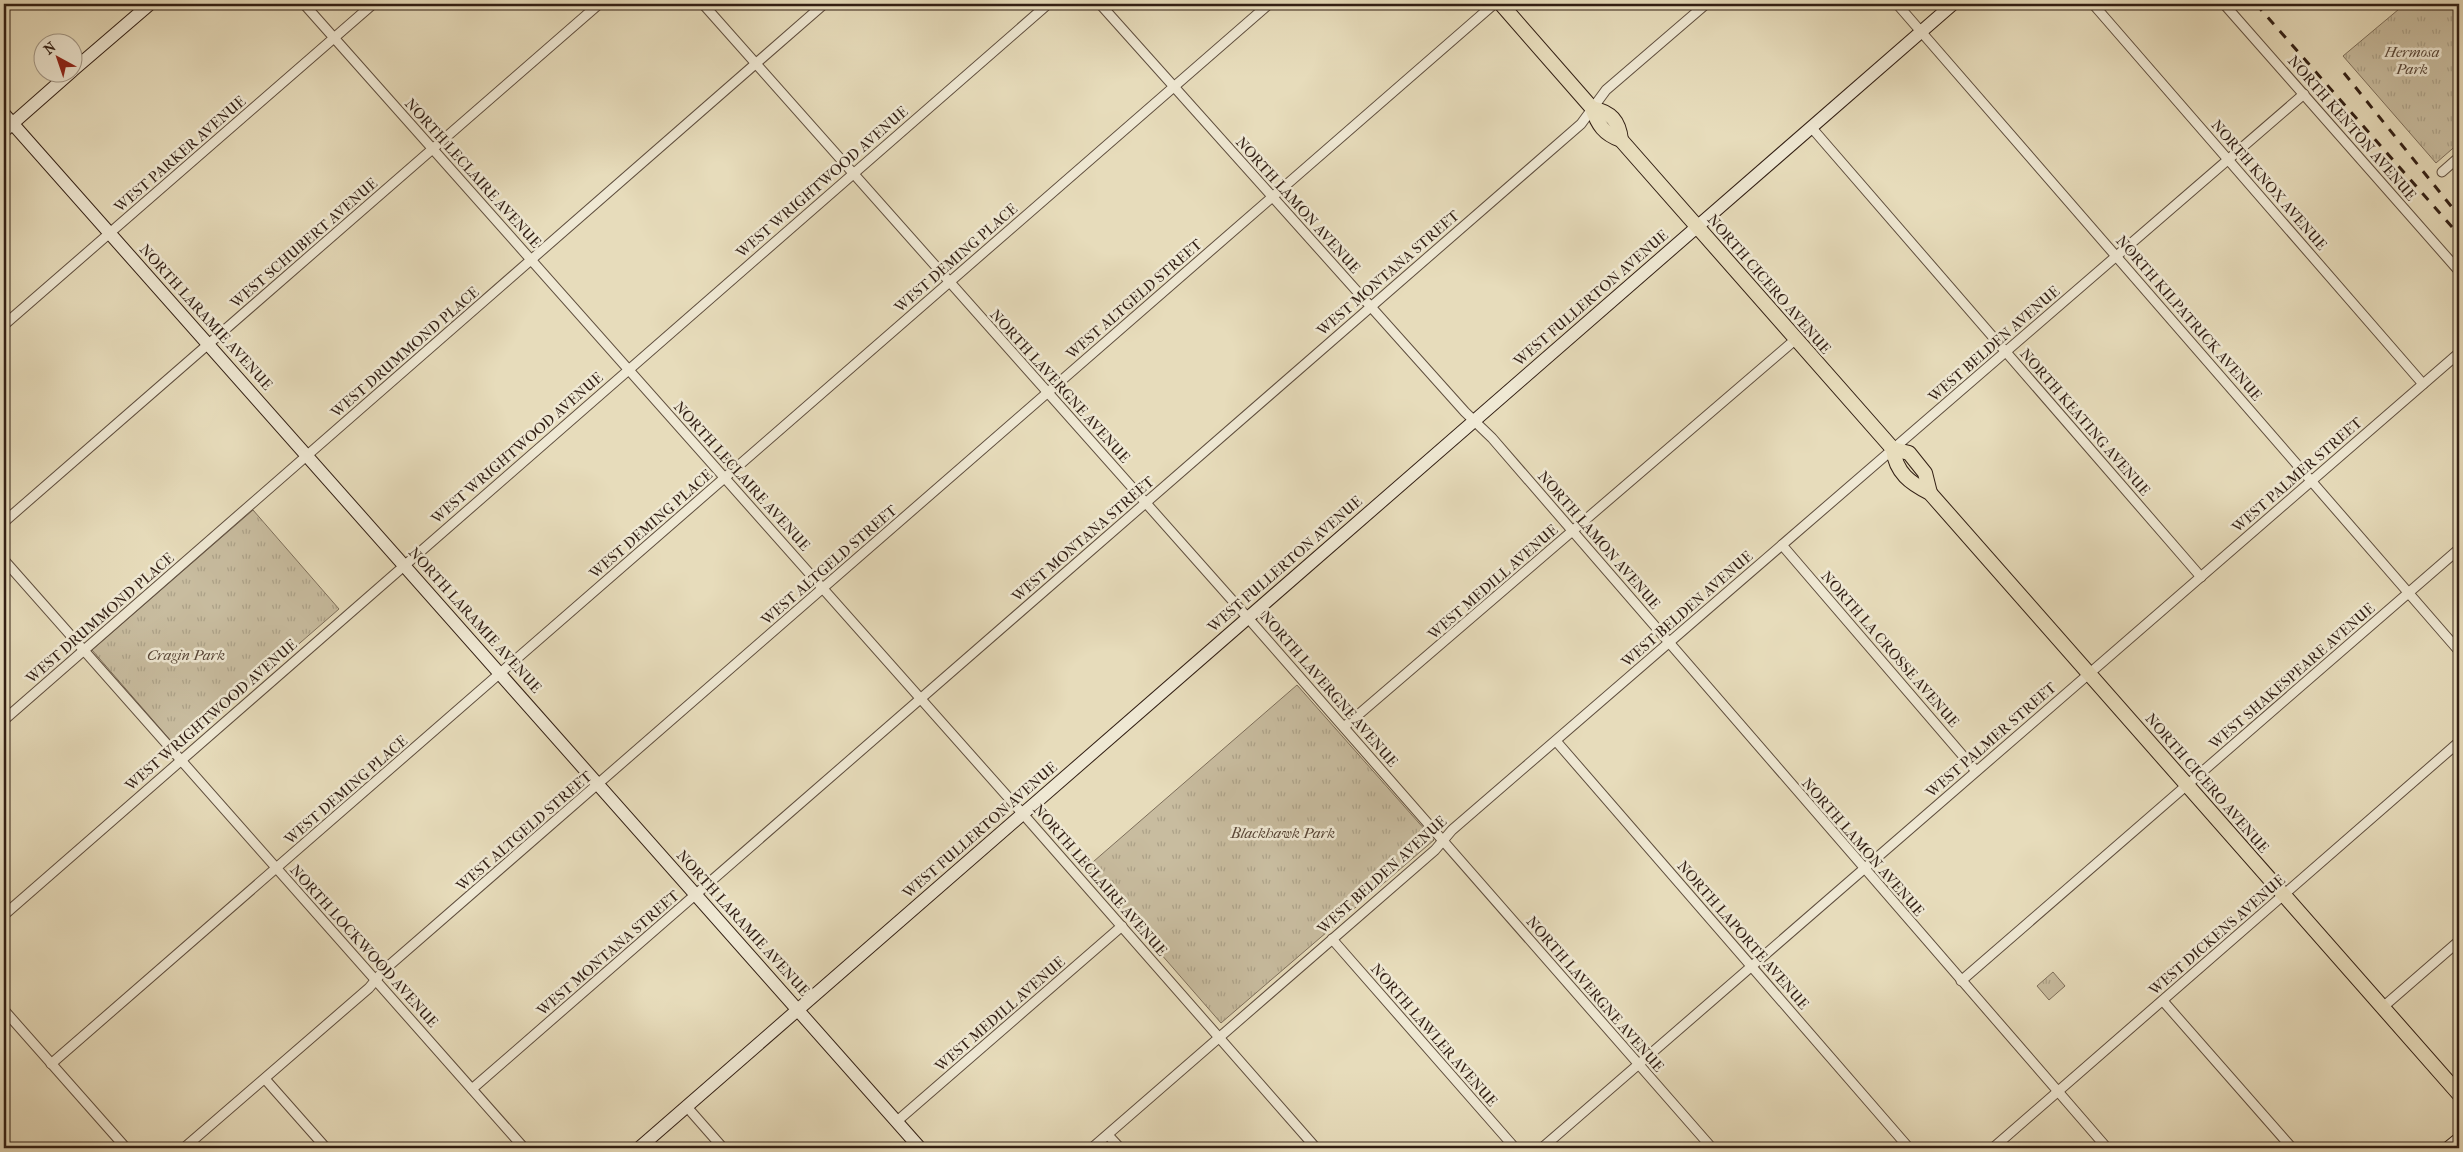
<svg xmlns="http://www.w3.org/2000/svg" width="2463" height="1152" font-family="'IM FELL French Canon',serif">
<defs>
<pattern id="park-tufts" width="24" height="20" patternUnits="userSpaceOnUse" patternTransform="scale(1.25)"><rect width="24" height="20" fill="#c8bc9f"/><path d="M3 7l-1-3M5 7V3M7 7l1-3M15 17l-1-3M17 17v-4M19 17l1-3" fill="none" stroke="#aca188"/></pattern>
</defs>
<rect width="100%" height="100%" fill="#e7dcbb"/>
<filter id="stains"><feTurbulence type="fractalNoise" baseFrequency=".004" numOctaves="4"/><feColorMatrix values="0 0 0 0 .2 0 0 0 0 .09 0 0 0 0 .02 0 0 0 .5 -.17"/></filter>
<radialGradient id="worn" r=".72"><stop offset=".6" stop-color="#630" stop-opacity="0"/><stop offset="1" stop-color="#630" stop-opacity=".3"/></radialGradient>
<!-- park -->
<g fill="url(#park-tufts)" stroke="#7d6e5a">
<path d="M2405,4H2459V143L2436,163L2343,56Z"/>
<path d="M253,510L339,609L178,749L92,650Z"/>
<path d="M1297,685L1434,840L1221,1023L1086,868Z"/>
<path d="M2053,972L2065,986L2049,1000L2037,986Z"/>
</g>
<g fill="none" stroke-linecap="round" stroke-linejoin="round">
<defs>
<g id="street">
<path d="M304,4L1023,814L1316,1148"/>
<path d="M703,4L1248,618L1712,1148"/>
<path d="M1100,4L1465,412L1492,438L2107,1148"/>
<path d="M1897,4L2459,651"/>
<path d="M2093,4L2423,384"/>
<path d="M2224,4L2459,271"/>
<path d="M1811,127L2201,577"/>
<path d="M2442,172L2459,157"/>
<path d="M4,325L373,4"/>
<path d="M4,522L599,4"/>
<path d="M1782,545L1976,771"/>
<path d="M4,560L524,1148"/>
<path d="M4,720L824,4"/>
<path d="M1344,727L1796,339"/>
<path d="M1556,741L1909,1148"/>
<path d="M4,915L1048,4"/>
<path d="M1332,939L1515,1148"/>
<path d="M1961,981L2459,549"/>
<path d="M2163,1001L2292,1148"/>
<path d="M2383,1007L2459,941"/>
<path d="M4,1010L126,1148"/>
<path d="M51,1064L1269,4"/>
<path d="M265,1079L326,1148"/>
<path d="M472,1089L1581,124L1606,90L1706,4"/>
<path d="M687,1107L723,1148"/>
<path d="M896,1122L1122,926"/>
<path d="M1108,1135L1120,1148"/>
<path d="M184,1148L369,988L384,970L1494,4"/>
<path d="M1092,1148L1435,850L1452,830L2304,94"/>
<path d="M1542,1148L2459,353"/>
<path d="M1993,1148L2459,742"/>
</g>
<g id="secondary">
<path d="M72,71L150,4"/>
<path d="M4,114L920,1148"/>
<path d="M4,131L71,72"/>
<path d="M639,1148L1953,4"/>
<path d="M2448,1148L2459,1139"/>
</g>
<g id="primary">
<path d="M1501,4L1592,108C1598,125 1604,134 1621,140L1893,449L1909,453L1925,473L1930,493"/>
<path d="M1592,108C1611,112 1619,121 1621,140"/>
<path d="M1893,449C1896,473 1910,483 1930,493L2459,1094"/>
</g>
</defs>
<!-- street casing -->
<use href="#street" stroke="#5f4e3e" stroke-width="11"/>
<!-- secondary casing -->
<use href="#secondary" stroke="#321f14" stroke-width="14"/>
<!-- primary casing -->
<use href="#primary" stroke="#321f14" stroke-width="16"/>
<!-- street -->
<use href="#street" stroke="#efe8d3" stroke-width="9"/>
<!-- secondary -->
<use href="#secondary" stroke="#efe8d3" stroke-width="12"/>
<!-- primary -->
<use href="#primary" stroke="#e7dcbb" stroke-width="14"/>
<!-- rail -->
<g stroke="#321f14" stroke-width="3" stroke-dasharray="9 9" stroke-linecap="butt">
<path d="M2256,4L2459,235"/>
<path d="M2344,73L2459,216"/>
</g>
</g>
<g text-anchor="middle" stroke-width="5" stroke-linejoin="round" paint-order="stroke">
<!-- park labels -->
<g font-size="15" font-style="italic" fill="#584637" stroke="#efe8d3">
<text x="2412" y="57">Hermosa<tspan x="2412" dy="17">Park</tspan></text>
<text x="186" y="660">Cragin Park</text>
<text x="1283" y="838">Blackhawk Park</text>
</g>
<!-- street labels -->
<g font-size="15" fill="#321f14" stroke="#efe8d3">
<text transform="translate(2352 128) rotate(49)" y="5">NORTH KENTON AVENUE</text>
<text transform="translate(180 154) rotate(-41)" y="5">WEST PARKER AVENUE</text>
<text transform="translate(473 173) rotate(48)" y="5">NORTH LECLAIRE AVENUE</text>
<text transform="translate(822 182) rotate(-41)" y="5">WEST WRIGHTWOOD AVENUE</text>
<text transform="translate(2269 185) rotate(49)" y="5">NORTH KNOX AVENUE</text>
<text transform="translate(1298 205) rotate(48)" y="5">NORTH LAMON AVENUE</text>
<text transform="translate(304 243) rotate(-41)" y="5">WEST SCHUBERT AVENUE</text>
<text transform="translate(956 258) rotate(-41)" y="5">WEST DEMING PLACE</text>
<text transform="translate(1388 273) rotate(-41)" y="5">WEST MONTANA STREET</text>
<text transform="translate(1769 284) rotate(49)" y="5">NORTH CICERO AVENUE</text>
<text transform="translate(1591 298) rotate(-41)" y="5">WEST FULLERTON AVENUE</text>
<text transform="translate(1134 299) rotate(-41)" y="5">WEST ALTGELD STREET</text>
<text transform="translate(206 317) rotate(48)" y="5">NORTH LARAMIE AVENUE</text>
<text transform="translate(2189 318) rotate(49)" y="5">NORTH KILPATRICK AVENUE</text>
<text transform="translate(1994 344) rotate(-41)" y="5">WEST BELDEN AVENUE</text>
<text transform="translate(405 352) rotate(-41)" y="5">WEST DRUMMOND PLACE</text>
<text transform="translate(1060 386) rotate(48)" y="5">NORTH LAVERGNE AVENUE</text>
<text transform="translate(2085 422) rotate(49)" y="5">NORTH KEATING AVENUE</text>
<text transform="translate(517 448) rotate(-41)" y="5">WEST WRIGHTWOOD AVENUE</text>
<text transform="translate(2297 475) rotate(-41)" y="5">WEST PALMER STREET</text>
<text transform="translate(742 476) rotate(48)" y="5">NORTH LECLAIRE AVENUE</text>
<text transform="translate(651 524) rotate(-41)" y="5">WEST DEMING PLACE</text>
<text transform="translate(1083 539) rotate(-41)" y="5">WEST MONTANA STREET</text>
<text transform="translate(1599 540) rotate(49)" y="5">NORTH LAMON AVENUE</text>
<text transform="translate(1285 564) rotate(-41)" y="5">WEST FULLERTON AVENUE</text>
<text transform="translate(829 565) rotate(-41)" y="5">WEST ALTGELD STREET</text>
<text transform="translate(1493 582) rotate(-41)" y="5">WEST MEDILL AVENUE</text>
<text transform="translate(1687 609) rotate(-41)" y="5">WEST BELDEN AVENUE</text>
<text transform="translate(100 618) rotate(-41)" y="5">WEST DRUMMOND PLACE</text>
<text transform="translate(475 620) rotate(48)" y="5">NORTH LARAMIE AVENUE</text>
<text transform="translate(1890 649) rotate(49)" y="5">NORTH LA CROSSE AVENUE</text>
<text transform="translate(2292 676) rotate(-41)" y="5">WEST SHAKESPEARE AVENUE</text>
<text transform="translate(1329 689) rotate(49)" y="5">NORTH LAVERGNE AVENUE</text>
<text transform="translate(211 715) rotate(-41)" y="5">WEST WRIGHTWOOD AVENUE</text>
<text transform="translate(1991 740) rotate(-41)" y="5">WEST PALMER STREET</text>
<text transform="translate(2207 783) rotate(49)" y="5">NORTH CICERO AVENUE</text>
<text transform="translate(346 790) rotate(-41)" y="5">WEST DEMING PLACE</text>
<text transform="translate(980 830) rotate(-41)" y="5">WEST FULLERTON AVENUE</text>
<text transform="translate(524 831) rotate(-41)" y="5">WEST ALTGELD STREET</text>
<text transform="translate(1863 847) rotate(49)" y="5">NORTH LAMON AVENUE</text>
<text transform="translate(1382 875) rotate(-42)" y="5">WEST BELDEN AVENUE</text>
<text transform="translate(1100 880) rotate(49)" y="5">NORTH LECLAIRE AVENUE</text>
<text transform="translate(743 923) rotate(48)" y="5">NORTH LARAMIE AVENUE</text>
<text transform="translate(1743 935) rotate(49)" y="5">NORTH LAPORTE AVENUE</text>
<text transform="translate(2217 935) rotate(-41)" y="5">WEST DICKENS AVENUE</text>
<text transform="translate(364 946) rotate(48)" y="5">NORTH LOCKWOOD AVENUE</text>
<text transform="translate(608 953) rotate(-41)" y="5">WEST MONTANA STREET</text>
<text transform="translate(1595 994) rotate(49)" y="5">NORTH LAVERGNE AVENUE</text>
<text transform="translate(1000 1014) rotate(-41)" y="5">WEST MEDILL AVENUE</text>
<text transform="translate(1434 1035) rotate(49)" y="5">NORTH LAWLER AVENUE</text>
</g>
</g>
<!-- margin -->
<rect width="2463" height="1152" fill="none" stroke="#e7dcbb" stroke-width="20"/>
<rect x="5" y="5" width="2453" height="1142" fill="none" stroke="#321f14" stroke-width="2.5"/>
<rect x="10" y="10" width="2443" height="1132" fill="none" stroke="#321f14"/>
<!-- north arrow -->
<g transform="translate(58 58) rotate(320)"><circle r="24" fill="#efe8d3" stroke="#a39887"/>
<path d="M0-4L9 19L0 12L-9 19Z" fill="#8f2418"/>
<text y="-8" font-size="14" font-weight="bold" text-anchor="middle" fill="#321f14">N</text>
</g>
<rect width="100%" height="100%" filter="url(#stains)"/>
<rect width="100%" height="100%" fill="url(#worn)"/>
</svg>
